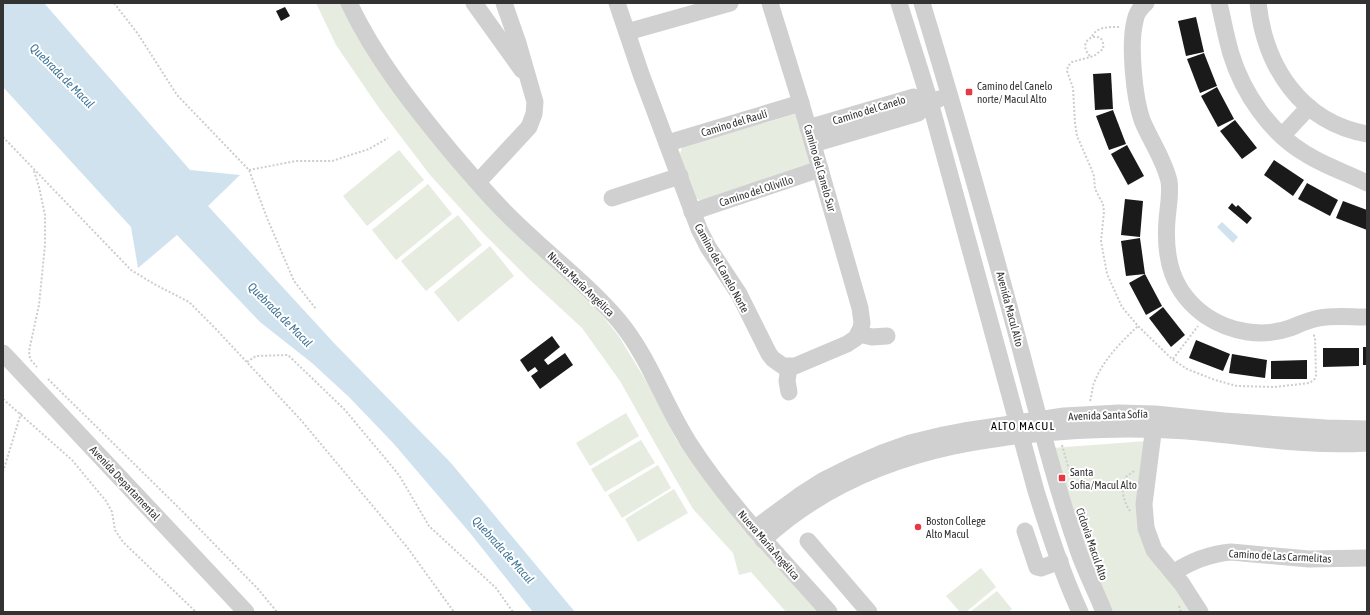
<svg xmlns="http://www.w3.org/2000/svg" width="1370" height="615" font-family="'Asap Condensed',sans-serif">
<rect width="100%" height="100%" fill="#fff"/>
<!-- green -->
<g fill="#e6ecdf">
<path d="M316,3H342L388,81L591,302L618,335L651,389L676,439L728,506L819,612H786L751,572L739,575L733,553L693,509L660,452L620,381L582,328L530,280L482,232L430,175L379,108L336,45Z"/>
<path d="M795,114L797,115L810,165L701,201L696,198L680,154L682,147Z"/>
<path d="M399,150L424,180L367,226L343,196Z"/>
<path d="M428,184L452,214L396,260L372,230Z"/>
<path d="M458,215L482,245L426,291L401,261Z"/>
<path d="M490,246L514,276L458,322L434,292Z"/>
<path d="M626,413L639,436L590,466L576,443Z"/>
<path d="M641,440L655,463L605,492L591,469Z"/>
<path d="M1147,441L1138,500L1193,612H1110L1098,583L1052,448Z"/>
<path d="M658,465L671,488L622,518L608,495Z"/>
<path d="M674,489L688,513L638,542L625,519Z"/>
<path d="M981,568L996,587L966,612H960L946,596Z"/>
<path d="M997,591L1012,609L1008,612H970Z"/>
</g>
<!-- water -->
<g fill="#cfe2ee">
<path d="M3,3H44L190,170L240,175L208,206L334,343L451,463L575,612H533L470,533L394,444L349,397L312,363L260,322L177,235L138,268L131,227L3,87Z"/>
<path d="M1222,222L1238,237L1233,243L1217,227Z"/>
</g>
<!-- building -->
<g fill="#1a1a1a">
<path d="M285,7L290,16L281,21L276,11Z"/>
<path d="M1196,17L1204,52L1186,56L1178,21Z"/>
<path d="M1204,53L1217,86L1200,93L1187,59Z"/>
<path d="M1111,73L1113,109L1095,110L1093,74Z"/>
<path d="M1217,87L1234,119L1218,127L1201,96Z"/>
<path d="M1113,110L1126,144L1109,150L1096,116Z"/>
<path d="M1235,120L1257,148L1242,159L1220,131Z"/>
<path d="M1127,145L1144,176L1128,185L1111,154Z"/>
<path d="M1274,160L1304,180L1293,196L1264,175Z"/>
<path d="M1307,183L1338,200L1330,216L1298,199Z"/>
<path d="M1125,199L1143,201L1140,237L1121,235Z"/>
<path d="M1343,201L1367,210V230L1336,218Z"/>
<path d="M1232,203L1236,207L1238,205L1252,218L1247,224L1228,208Z"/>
<path d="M1140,238L1145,274L1126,276L1121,241Z"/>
<path d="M1145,274L1162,306L1146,315L1129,283Z"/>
<path d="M1163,307L1185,335L1171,347L1149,318Z"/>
<path d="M552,336L560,347L544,360L548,365L565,353L573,365L540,389L531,376L538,371L535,367L528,372L520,360Z"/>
<path d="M1196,340L1230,354L1223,371L1189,358Z"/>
<rect x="1363" y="347" width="4" height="18"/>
<path d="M1323,348H1359V366L1323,367Z"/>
<path d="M1232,354L1267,360L1265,378L1229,373Z"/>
<path d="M1307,360V379H1271V361Z"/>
</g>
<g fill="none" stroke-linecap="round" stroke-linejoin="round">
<!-- path -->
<g stroke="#cdcdcd" stroke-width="2" stroke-dasharray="2 2" stroke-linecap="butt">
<path d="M114,3L138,34L177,95L249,170L267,218L294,281L316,309"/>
<path d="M1092,36C1098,26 1110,27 1121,27"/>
<path d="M1090,56C1073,38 1107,27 1103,49L1094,56L1072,62L1068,66L1067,71L1073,88L1075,123L1077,136L1091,168L1094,176L1095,189L1103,204L1104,212L1101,241L1107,274L1122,307L1138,326L1172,359L1187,369L1215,380L1237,386L1275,387L1309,383L1314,380L1316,376L1315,338L1313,333"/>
<path d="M3,137L131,270L154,284L189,302L214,327L300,419L407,547L454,612"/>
<path d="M249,170L296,161H332L369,149L388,138"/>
<path d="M34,171L39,187L45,215V245L39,305L29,351L30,359L37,367"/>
<path d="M1173,359L1198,326"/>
<path d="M247,362L256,356L288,355L345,410L399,475L429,526L496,588L513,612"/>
<path d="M48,379L183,512L258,589L277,612"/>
<path d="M3,399L72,460L106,501L112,512L115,530L123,542L196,612"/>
<path d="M1090,401C1092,395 1092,388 1094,383C1103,360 1121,342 1138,326"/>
<path d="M1062,445L1075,491"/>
<path d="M3,472L21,413"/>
<path d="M1130,511C1124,502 1119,487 1126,477C1128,475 1132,473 1134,471"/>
<path d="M1179,606L1181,612"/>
</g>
<!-- minor -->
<g stroke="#d0d0d0" stroke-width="17">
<path d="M349,3C375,58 414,107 453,154C470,174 487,194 506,213C542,250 585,281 619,321C649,357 664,404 689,443C729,505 780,557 829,612"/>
<path d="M474,3L522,70"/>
<path d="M617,3L641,74L699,229L708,247L739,294L769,354L773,359L783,366H795L847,344L856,338L861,328L862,323L860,308L801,103L770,3"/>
<path d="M899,3L930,102L1036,491C1049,532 1062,573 1080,612"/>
<path d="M922,3C953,105 982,207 1010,310C1032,390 1051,472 1078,550C1085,571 1096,591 1104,612"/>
<path d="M1146,3C1140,8 1136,14 1135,21C1129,44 1134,97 1142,120C1150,140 1164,159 1169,181C1171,193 1168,207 1167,220C1164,259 1172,292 1206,316C1230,332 1262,338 1290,328C1300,324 1308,320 1319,318C1334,315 1351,317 1367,317"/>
<path d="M1219,3C1223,20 1226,37 1231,54C1243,93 1270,133 1306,154C1325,166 1347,173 1367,183"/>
<path d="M1258,3C1265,67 1301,122 1367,134"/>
<path d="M627,32L730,3"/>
<path d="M808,128L914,97L930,102"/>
<path d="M1282,136L1309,107"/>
<path d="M668,143L801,103"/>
<path d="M813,144L918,113L930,102L939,99"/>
<path d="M478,182L529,127L534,114L535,102L518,43L504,3"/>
<path d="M612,198L680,176"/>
<path d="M692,212L820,169"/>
<path d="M859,334L872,337L887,336"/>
<path d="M3,353L246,612"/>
<path d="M789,367L787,381L789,392"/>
<path d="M1155,418L1144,504L1146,528L1154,550L1182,584L1200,612"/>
<path d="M754,529L799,496L824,480L852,466L882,453L910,443L943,435L964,431L1064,416L1119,413L1155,414L1224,421L1326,428L1367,429"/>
<path d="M1025,531L1037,567L1041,568L1060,561"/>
<path d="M763,540C816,491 884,461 954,446C977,441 1000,438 1023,435C1077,429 1132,427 1187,431C1247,436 1307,447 1367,443"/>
<path d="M808,541L869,612"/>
<path d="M1173,573C1191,561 1209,554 1231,552L1309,559L1367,558"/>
</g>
</g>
<!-- markers -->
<g fill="#e63946" stroke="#fff" stroke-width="1.5">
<rect x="965" y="88" width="8" height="8" rx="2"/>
<rect x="1058" y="474" width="8" height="8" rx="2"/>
<circle cx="918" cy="527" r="4"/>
</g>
<g text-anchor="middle" stroke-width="4" stroke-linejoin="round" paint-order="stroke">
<!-- poi labels -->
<g font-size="11" fill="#333" stroke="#fff" text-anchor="start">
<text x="977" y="90">Camino del Canelo<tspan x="977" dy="13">norte/ Macul Alto</tspan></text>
<text x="1070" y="476">Santa<tspan x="1070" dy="13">Sofia/Macul Alto</tspan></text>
<text x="926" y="525">Boston College<tspan x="926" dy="13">Alto Macul</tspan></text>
</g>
<!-- street labels -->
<g font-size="11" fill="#333" stroke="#fff">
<text transform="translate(869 110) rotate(-17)" y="4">Camino del Canelo</text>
<text transform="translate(734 123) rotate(-17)" y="4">Camino del Raulí</text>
<text transform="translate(820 168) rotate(74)" y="4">Camino del Canelo Sur</text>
<text transform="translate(756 191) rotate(-18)" y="4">Camino del Olivillo</text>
<text transform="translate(722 268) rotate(61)" y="4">Camino del Canelo Norte</text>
<text transform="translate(581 284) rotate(44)" y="4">Nueva María Angélica</text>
<text transform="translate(1010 309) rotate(75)" y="4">Avenida Macul Alto</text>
<text transform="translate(1108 415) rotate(-2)" y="4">Avenida Santa Sofía</text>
<text transform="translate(125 483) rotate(47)" y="4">Avenida Departamental</text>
<text transform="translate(1092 544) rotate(71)" y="4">Ciclovìa Macul Alto</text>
<text transform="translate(769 545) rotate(49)" y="4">Nueva María Angélica</text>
<text transform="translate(1280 556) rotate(3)" y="4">Camino de Las Carmelitas</text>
</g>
<!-- water labels -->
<g font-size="12" font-style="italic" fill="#3f7597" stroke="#fff">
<text transform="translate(62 76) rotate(45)" y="4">Quebrada de Macul</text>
<text transform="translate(280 315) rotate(45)" y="4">Quebrada de Macul</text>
<text transform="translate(503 550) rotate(48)" y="4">Quebrada de Macul</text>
</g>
<!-- neighbourhood labels -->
<g font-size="12" letter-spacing="1" fill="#000" stroke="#fff">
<text x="1023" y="430">ALTO MACUL</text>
</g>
</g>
<!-- border -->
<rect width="1370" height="615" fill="none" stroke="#333333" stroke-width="8"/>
</svg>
